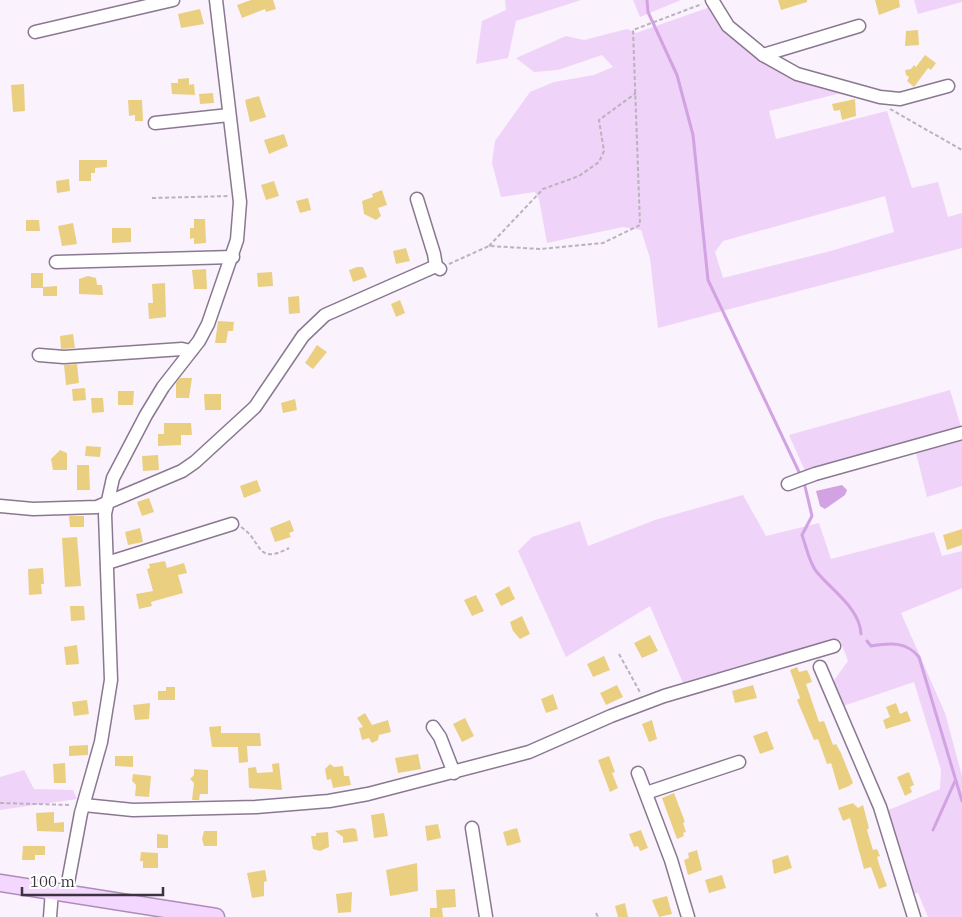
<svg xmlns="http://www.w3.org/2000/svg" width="962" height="917" font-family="'IBM Plex Serif',serif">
<rect width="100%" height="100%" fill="#faf2fd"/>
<!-- green -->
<g fill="#efd3f8" fill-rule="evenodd">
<path d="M505,0H581L516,21L508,58L476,64L482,21L506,10Z"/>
<path d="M633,0H681L640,17Z"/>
<path d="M914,0H962V2L918,14Z"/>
<path d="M713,6L727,31L845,92L769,111L776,139L887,111L912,188L938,182L948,217L962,213V248L658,328L650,258L641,230L623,227L547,243L539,199L535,192L501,197L492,163L495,141L530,92L554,82L594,75L613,67L602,55L558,70L534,72L516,58L566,36L584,40L627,29L636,33ZM885,196L894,232L831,251L723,278L715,252L723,241Z"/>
<path d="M950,390L962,430L806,473L789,435Z"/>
<path d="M962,436V486L927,497L915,449Z"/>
<path d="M743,495L766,536L819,523L831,559L934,532L942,556L962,551V588L901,613L945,713L962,776V917H928L918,893L911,894L886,811L940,789L941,770L914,682L843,706L830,686L848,661L840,640L683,683L650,606L566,657L518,551L532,537L580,521L588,546L655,520Z"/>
<path d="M24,770L34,789L73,790L77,799L0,810V777Z"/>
</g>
<!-- water -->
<path fill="#d2a2e2" d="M842,485L847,490L845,495L825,509L820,506L816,491Z"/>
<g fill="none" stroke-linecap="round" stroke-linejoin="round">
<!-- stream -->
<g stroke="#d2a2e2" stroke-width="3">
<path d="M647,0L648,12L677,75L693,135L708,280L800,474"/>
<path d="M804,482L812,516L802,535C806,546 809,562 816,571C831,590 860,608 861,634"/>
<path d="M867,641L871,646C890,643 906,641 919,657L962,801"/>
<path d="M933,830L955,781"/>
</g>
</g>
<!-- building -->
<g fill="#ebcf81">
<path d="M251,0H273L276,9L266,12L265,9L242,18L237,5Z"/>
<path d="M778,0H807V2L781,10Z"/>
<path d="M875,0H899L900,7L879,15Z"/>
<path d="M200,9L204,24L181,28L178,14Z"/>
<path d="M918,30L919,45L905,46L906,31Z"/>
<path d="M925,55L936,63L931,70L928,68L914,87L907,81L909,77L906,75L905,70L911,69L914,65L916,67Z"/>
<path d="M189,78V85L194,84L195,95L172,94L171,83H178V79Z"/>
<path d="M24,84L25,111L13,112L11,85Z"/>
<path d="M213,93L214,103L200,104L199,94Z"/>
<path d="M259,96L266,117L250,122L245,100Z"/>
<path d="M855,99L856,116L842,120L840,110L834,111L832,104Z"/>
<path d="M128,100H142L143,121H135V115L129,116Z"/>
<path d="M284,134L288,146L269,154L264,140Z"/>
<path d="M79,160H107V167L95,168V173H91V181H79Z"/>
<path d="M69,179L70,191L57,193L56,181Z"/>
<path d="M274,181L279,196L266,200L261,185Z"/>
<path d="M382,190L387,205L378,208L381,216L376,220L364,214L362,201L373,197L372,194Z"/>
<path d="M308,198L311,210L300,213L296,201Z"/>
<path d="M194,219H205L206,243L194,244V238L190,239V228H194Z"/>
<path d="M26,220H39L40,231H26Z"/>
<path d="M73,223L77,244L62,246L58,226Z"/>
<path d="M112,228H131V242L112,243Z"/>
<path d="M406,248L410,261L396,264L393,251Z"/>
<path d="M357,267H363L367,277L353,282L349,270Z"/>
<path d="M206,269L207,289H194L192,270Z"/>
<path d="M272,272L273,286L258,287L257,273Z"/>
<rect x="31" y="273" width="12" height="15"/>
<path d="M88,276L96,278L97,285H102L103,295L79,294V279Z"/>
<path d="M165,283L166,317L149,319L148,303H153L152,284Z"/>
<path d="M57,286V296H43V287Z"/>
<path d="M299,296L300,313L289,314L288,297Z"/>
<path d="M400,300L405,313L396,317L391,304Z"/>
<path d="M218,321L234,322L233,331H228L226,343H215Z"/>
<path d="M73,334L75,348L61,349L60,336Z"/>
<path d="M317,345L327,352L313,369L305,363Z"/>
<path d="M77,364L79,383L66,385L64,365Z"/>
<path d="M180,378H192L189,398H176V383Z"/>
<path d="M85,388L86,400L73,401L72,389Z"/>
<path d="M118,391H134L133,405H118Z"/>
<path d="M204,394H221V410H205Z"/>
<path d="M91,398H103L104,412L92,413Z"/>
<path d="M295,399L297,410L283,413L281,403Z"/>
<path d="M164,423H191L192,435H181V445L158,446V434H164Z"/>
<path d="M86,446L101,447L100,457L85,456Z"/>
<path d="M60,450L67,453V470H53L51,459Z"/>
<path d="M158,455L159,470L143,471L142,456Z"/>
<path d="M77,465H89L90,490H77Z"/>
<path d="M257,480L261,491L244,498L240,486Z"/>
<path d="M149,498L154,512L142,516L137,502Z"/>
<path d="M69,516H84V527H70Z"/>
<path d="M290,520L294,531L289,533L291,537L275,542L270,528Z"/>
<path d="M140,528L143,542L128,545L125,532Z"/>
<path d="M962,529V545L947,550L943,535Z"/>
<path d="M77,537L81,586L65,587L62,538Z"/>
<path d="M165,561L167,568L184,563L187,573L178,575L183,593L151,602L152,606L139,609L136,594L153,591L147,569L150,568L149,564Z"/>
<path d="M43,568L44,584H41L42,594L29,595L28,569Z"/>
<path d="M509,586L515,599L501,606L495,594Z"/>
<path d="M476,595L484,611L472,616L464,600Z"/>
<path d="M70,606H84L85,620L71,621Z"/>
<path d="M522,616L530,634L520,639L513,631L510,622Z"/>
<path d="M650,635L658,651L642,658L634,643Z"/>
<path d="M77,645L79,664L66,665L64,647Z"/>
<path d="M604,656L610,670L593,677L587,664Z"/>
<path d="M797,667L799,672L807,670L809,674L812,682L806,684L819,722L824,721L833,745L836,744L841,753L853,783L849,786L839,790L831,763L827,764L818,739L814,740L797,700L800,698L790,670Z"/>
<path d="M617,685L623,697L606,705L600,693Z"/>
<path d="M753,685L757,698L735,703L732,691Z"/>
<path d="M166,687H175V700H158V691H166Z"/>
<path d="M553,694L558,709L546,713L541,699Z"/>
<path d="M87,700L89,714L74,716L72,702Z"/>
<path d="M150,703L149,719L135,720L133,705Z"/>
<path d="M896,703L900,714L907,711L911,721L886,729L883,720L890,717L886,707Z"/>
<path d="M365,713L372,725L388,720L391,732L379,735L378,740L372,743L369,738L362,740L359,728L363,727L357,718Z"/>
<path d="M465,718L474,736L462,742L453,724Z"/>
<path d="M652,720L657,739L649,742L642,724Z"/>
<path d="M221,726V733H260L261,746H247L248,762L239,763L238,747H212L209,727Z"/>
<path d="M767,731L774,749L760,754L753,736Z"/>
<path d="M88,745V755L69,756V746Z"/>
<path d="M418,754L421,769L398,773L395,758Z"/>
<path d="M115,756H133V767L115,766Z"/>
<path d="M609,756L615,772L612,773L618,788L610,792L598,760Z"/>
<path d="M65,763L66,783H54L53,764Z"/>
<path d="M279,763L282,790L249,788L248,768L256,767L257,773L273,772L272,764Z"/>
<path d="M330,764L334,767L343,766L344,776H349L351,785L333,788L331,779L327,780L325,769Z"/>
<path d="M194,769L208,770V794H200L199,800H192L194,783L190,779L194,775Z"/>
<path d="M909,772L914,785L910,787L912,792L905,796L897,777Z"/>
<path d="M133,774L151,776L149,797L135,796L136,785L132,781Z"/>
<path d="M674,793L685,822L683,823L686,832L683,833L684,836L677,839L662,798Z"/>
<path d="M853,803L858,808L863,805L869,828L867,830L873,850L877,849L880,856L877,857L879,864L887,886L879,889L871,867L864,869L850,818L843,821L838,808Z"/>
<path d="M54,812V823L64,822V832L37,831L36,813Z"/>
<path d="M384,813L388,836L374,838L371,815Z"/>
<path d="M438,824L441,838L427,841L425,826Z"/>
<path d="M352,828L356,829L358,841L343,843V837L335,831Z"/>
<path d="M517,828L521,842L507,846L503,832Z"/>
<path d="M641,830L648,848L640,851L638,846L634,847L629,834Z"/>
<path d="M204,831H217V846H204L202,839Z"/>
<path d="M328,832L329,847L320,851L313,849L311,836H316V833Z"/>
<path d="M157,834L168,835V848H157Z"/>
<path d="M23,846H45V855H35V860H22Z"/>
<path d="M697,850L702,870L688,875L684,860L689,858L688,853Z"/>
<path d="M141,852L158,853V868H143V861H140Z"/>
<path d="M788,855L792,868L774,874L772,860Z"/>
<path d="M417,863L418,891L390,896L386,870Z"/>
<path d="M265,870L267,881L264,882V896L252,898L247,873Z"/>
<path d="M722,875L726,888L709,893L705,880Z"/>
<path d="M455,889L456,907L442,908L443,917H430V908H437L436,890Z"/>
<path d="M352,892L351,912L338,913L336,894Z"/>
<path d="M667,896L672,914L659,917L652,900Z"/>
<path d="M625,903L628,917H618L615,906Z"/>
</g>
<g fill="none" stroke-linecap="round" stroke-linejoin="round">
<defs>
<g id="minor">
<path d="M712,0L728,26L763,55L797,74L880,97L900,99L948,86"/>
<path d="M35,32L173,0"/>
<path d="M763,55L859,26"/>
<path d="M155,123L229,115"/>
<path d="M417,199L434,254L436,266"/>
<path d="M56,262L233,257"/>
<path d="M39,355L64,357L182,349L191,351"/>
<path d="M788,484L815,474L962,433"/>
<path d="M0,506L33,509L97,507L182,471L195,462L255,407L303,336L325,315L436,266L440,269"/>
<path d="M107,563L232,524"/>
<path d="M820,667L880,807L914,917"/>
<path d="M433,727L440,737L454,773"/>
<path d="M638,773L671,860L688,917"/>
<path d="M646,793L739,762"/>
<path d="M84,805L133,810L256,807L329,801L368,794L529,752L611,716L664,696L834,646"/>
<path d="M472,828L486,917"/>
<path d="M66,893L81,813L101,742L111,680L105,514L113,478L146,415L163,387L199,341L208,324L237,240L240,202L216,0"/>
<path d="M50,917L52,891"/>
</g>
<path id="major" d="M0,883L216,917"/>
</defs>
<!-- minor casing -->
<use href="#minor" stroke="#8a7890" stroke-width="15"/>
<!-- major casing -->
<use href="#major" stroke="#ae8cba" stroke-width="19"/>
<!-- path -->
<g stroke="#bab2bd" stroke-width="2" stroke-dasharray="4 2.5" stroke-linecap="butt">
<path d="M890,109L962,150"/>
<path d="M152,198L229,196"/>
<path d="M489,246L543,189L579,176L599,162L604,151L599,120L636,93"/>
<path d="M449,264L489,246L540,249L603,243L640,225L633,30L702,4"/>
<path d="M241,527C263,541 255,566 289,548"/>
<path d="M619,654L641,694"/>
<path d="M0,803L71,805"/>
<path d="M596,913L598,917"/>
</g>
<!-- minor -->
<use href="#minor" stroke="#fff" stroke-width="12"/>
<!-- major -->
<use href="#major" stroke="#f4d7fe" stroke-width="16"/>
</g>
<!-- scale -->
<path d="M22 887v8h141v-8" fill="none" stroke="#3b333e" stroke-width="2.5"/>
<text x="30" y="887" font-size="15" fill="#3b333e" stroke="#ffffff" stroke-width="4" paint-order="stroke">100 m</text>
</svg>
